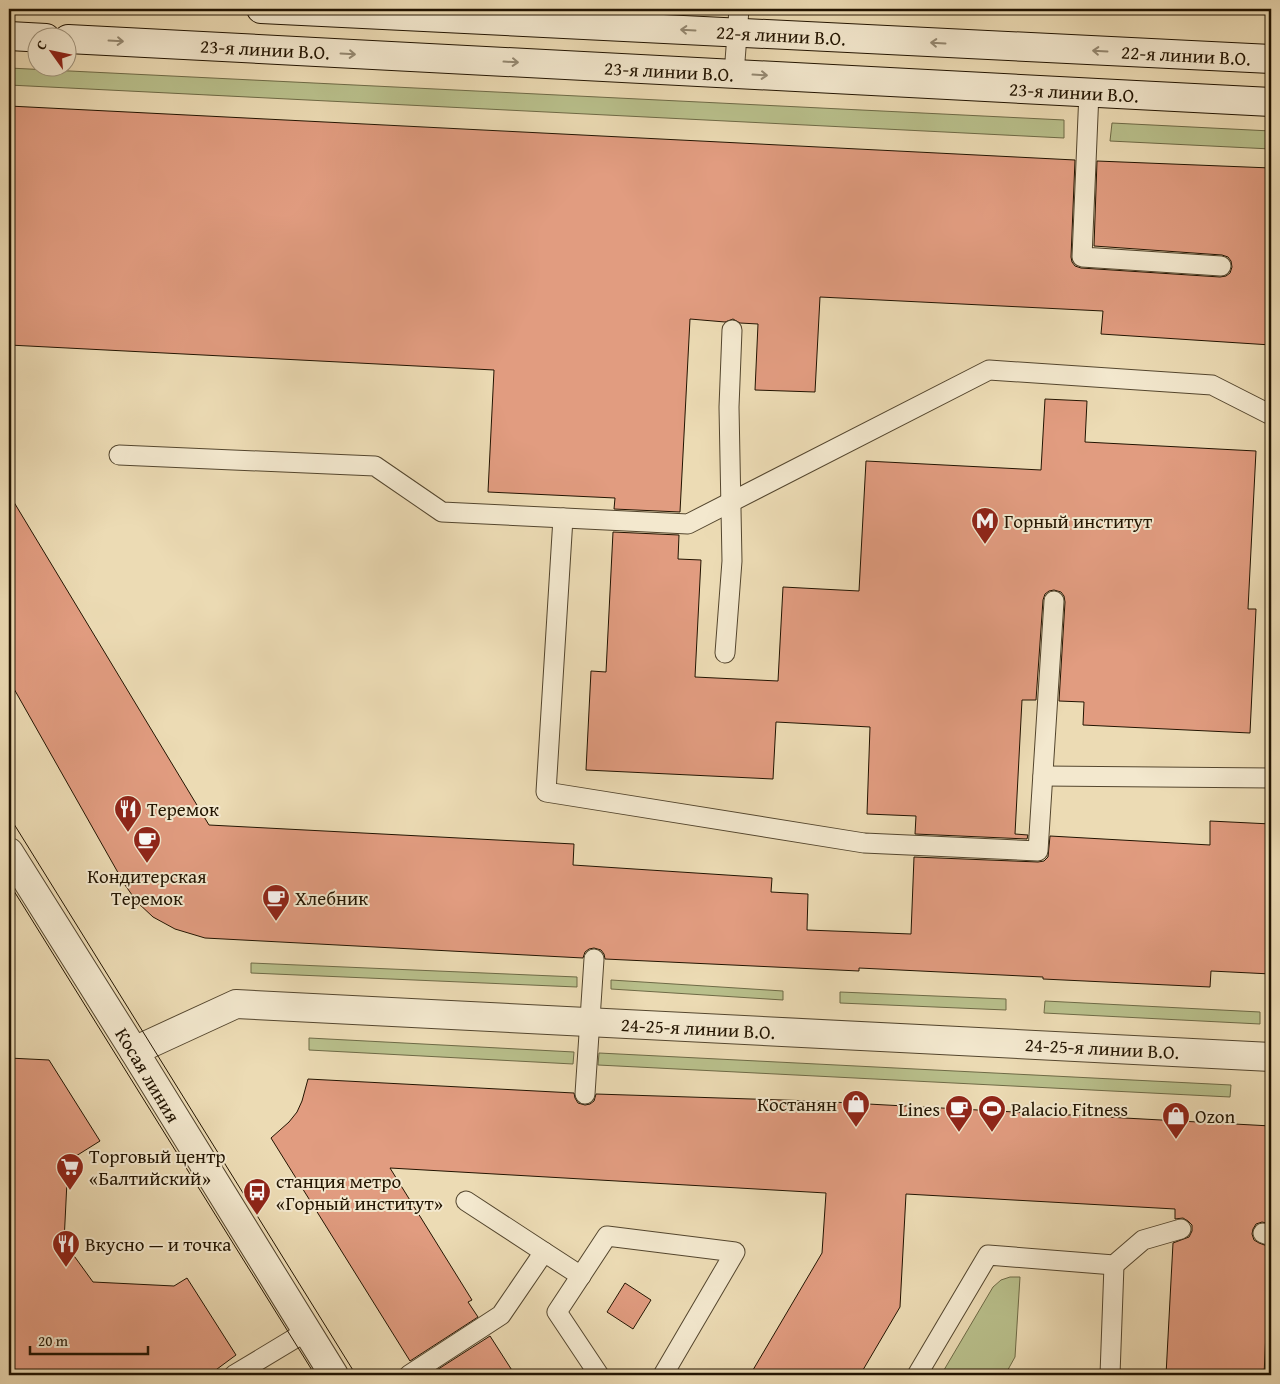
<svg xmlns="http://www.w3.org/2000/svg" width="1280" height="1384" font-family="'Gentium Book Plus',serif">
<rect width="100%" height="100%" fill="#ecdbb4"/>
<filter id="stains"><feTurbulence type="fractalNoise" baseFrequency=".004" numOctaves="4"/><feColorMatrix values="0 0 0 0 .2 0 0 0 0 .09 0 0 0 0 .02 0 0 0 .5 -.17"/></filter>
<radialGradient id="worn" r=".72"><stop offset=".6" stop-color="#630" stop-opacity="0"/><stop offset="1" stop-color="#630" stop-opacity=".3"/></radialGradient>
<!-- green -->
<g fill="#b9c08c" stroke="#6e6a46">
<path d="M9,68L1064,120V138L9,85Z"/>
<path d="M1112,123L1271,131V149L1110,141Z"/>
<path d="M251,963L577,977V987L251,973Z"/>
<path d="M611,980L783,991V1000L611,989Z"/>
<path d="M840,992L1006,999V1010L840,1003Z"/>
<path d="M1045,1001L1260,1012V1024L1044,1013Z"/>
<path d="M309,1038L574,1052L573,1064L309,1050Z"/>
<path d="M599,1053L1231,1085L1230,1097L598,1065Z"/>
<path d="M1010,1277H1020L1015,1357L1005,1375H941L993,1287L1001,1280Z"/>
</g>
<!-- building -->
<g fill="#e19c80" stroke="#221401">
<path d="M9,106L1075,160L1071,257L1072,262L1075,266L1081,268L1220,277L1226,276L1230,273L1232,267L1231,261L1228,257L1222,255L1094,246L1097,161L1271,168V345L1101,334L1103,311L820,297L815,392L755,390L758,324L740,323L733,319L725,322L690,319L680,512L614,509L615,498L488,492L494,370L9,345Z"/>
<path d="M1045,399L1087,401L1085,442L1256,451L1248,609H1256L1250,733L1083,725L1084,702L1059,701L1065,602L1064,596L1061,592L1054,590L1049,591L1045,594L1043,600L1036,700H1022L1015,834L1028,835L1027,839L915,834L916,816L867,814L870,727L776,722L773,779L586,770L591,671L606,672L613,532L679,535L678,559L701,560L695,677L778,681L783,587L859,591L866,461L1041,470Z"/>
<path d="M9,494L209,825L574,844L573,865L772,878L771,892L808,894L807,930L911,934L914,857L1038,862L1044,861L1048,857L1050,836L1210,845V821L1271,824V974L1211,971L1210,987L1043,979V977L859,968V971L605,959L604,954L601,950L594,948L589,949L585,952L583,958L205,938L175,929L153,917L137,902L125,885L9,680Z"/>
<path d="M9,1058L49,1060L100,1141L68,1161L64,1242L93,1282L174,1286L187,1278L236,1355L209,1375H9Z"/>
<path d="M308,1079L574,1093L575,1098L578,1103L585,1105L590,1104L594,1101L596,1094L813,1101L1271,1126V1224L1262,1222L1256,1224L1253,1229L1252,1234L1254,1240L1259,1243L1270,1247L1264,1375H1166L1173,1243L1189,1237L1192,1231V1225L1188,1221L1183,1218L1175,1219V1209L906,1194L900,1307L860,1375H750L822,1253L826,1193L390,1168L472,1300L468,1302L478,1317L410,1361L271,1138L289,1122L297,1112L302,1101Z"/>
<path d="M625,1283L651,1300L633,1329L607,1312Z"/>
<path d="M490,1336L515,1375H429Z"/>
</g>
<g fill="none" stroke-linecap="round" stroke-linejoin="round">
<defs>
<g id="lane">
<path d="M734,74L739,9"/>
<path d="M1089,92L1082,257L1221,266"/>
<path d="M119,455L375,466L442,512L688,524L989,370L1212,385L1271,415"/>
<path d="M563,518L546,792L864,843L1038,851L1054,601"/>
<path d="M725,653L732,561L729,407L732,330"/>
<path d="M1043,776L1271,778"/>
<path d="M585,1094L594,959"/>
<path d="M466,1201L544,1252"/>
<path d="M1263,1233L1271,1236"/>
<path d="M234,1375L307,1331"/>
<path d="M409,1375L501,1315L544,1252L581,1276"/>
<path d="M599,1375L557,1312L607,1236L735,1252L663,1375"/>
<path d="M917,1375L988,1255L1114,1265L1143,1240L1181,1229"/>
<path d="M1110,1375L1114,1265"/>
</g>
<g id="street">
<path d="M9,852L134,1051L334,1375"/>
<path d="M134,1051L236,1004L1271,1057"/>
</g>
<g id="secondary">
<path d="M261,9L1271,59"/>
<path d="M9,36L46,38"/>
<path d="M68,39L1271,102"/>
</g>
</defs>
<!-- lane casing -->
<use href="#lane" stroke="#54462e" stroke-width="21"/>
<!-- street casing -->
<use href="#street" stroke="#54462e" stroke-width="30"/>
<!-- secondary casing -->
<use href="#secondary" stroke="#221401" stroke-width="30"/>
<!-- lane -->
<use href="#lane" stroke="#f3e8ce" stroke-width="19"/>
<!-- street -->
<use href="#street" stroke="#f3e8ce" stroke-width="28"/>
<!-- secondary -->
<use href="#secondary" stroke="#f3e8ce" stroke-width="28"/>
<!-- tram -->
<g stroke="#221401" stroke-width="1">
<path d="M9,816L356,1375"/>
<path d="M9,883L315,1375"/>
</g>
</g>
<!-- one-way arrows -->
<defs><path id="oneway-shaft" d="M-6 0H5M1.5-3L5.5 0L1.5 3" fill="none" stroke-width="1.6" stroke-linecap="round" stroke-linejoin="round" transform="scale(1.25)"/></defs>
<g stroke="#958972">
<use href="#oneway-shaft" transform="translate(688 30) rotate(-177)"/>
<use href="#oneway-shaft" transform="translate(116 41) rotate(3)"/>
<use href="#oneway-shaft" transform="translate(938 43) rotate(-177)"/>
<use href="#oneway-shaft" transform="translate(1100 51) rotate(-177)"/>
<use href="#oneway-shaft" transform="translate(348 54) rotate(3)"/>
<use href="#oneway-shaft" transform="translate(511 62) rotate(3)"/>
<use href="#oneway-shaft" transform="translate(760 75) rotate(3)"/>
</g>
<!-- icons -->
<defs>
<symbol id="metro-pin" viewBox="-11 -11 22 30"><path d="M0 17L-7.5 6A9.5 9.5 0 1 1 7.5 6Z" fill="#8f2418" stroke="#f3e8ce"/><path d="M-5.5 5V-5H-3L0 0L3-5H5.5V5H3V-.5L0 4L-3-.5V5Z" fill="#fff"/></symbol>
<symbol id="restaurant-pin" viewBox="-11 -11 22 30"><path d="M0 17L-7.5 6A9.5 9.5 0 1 1 7.5 6Z" fill="#8f2418" stroke="#f3e8ce"/><path d="M-5-6h1v4h1v-4h1v4h1v-4h1v5L-1.5 .5V6h-2V.5L-5-1ZM5-6V6H3V1.5H1.5Q1.5-4 5-6Z" fill="#fff"/></symbol>
<symbol id="cafe-pin" viewBox="-11 -11 22 30"><path d="M0 17L-7.5 6A9.5 9.5 0 1 1 7.5 6Z" fill="#8f2418" stroke="#f3e8ce"/><path d="M-5.5-4.5H6V0H3Q3 3.5 0 3.5H-2.5Q-5.5 3.5-5.5 0ZM3-3.2v2h1.7v-2ZM-6 4.5H4V6H-6Z" fill="#fff"/></symbol>
<symbol id="shop-pin" viewBox="-11 -11 22 30"><path d="M0 17L-7.5 6A9.5 9.5 0 1 1 7.5 6Z" fill="#8f2418" stroke="#f3e8ce"/><path d="M-5-2.5h2.3a2.7 3.5 0 0 1 5.4 0H5L5.5 6h-11ZM-1.5-2.5h3a1.5 2.3 0 0 0-3 0Z" fill="#fff"/></symbol>
<symbol id="stadium-pin" viewBox="-11 -11 22 30"><path d="M0 17L-7.5 6A9.5 9.5 0 1 1 7.5 6Z" fill="#8f2418" stroke="#f3e8ce"/><path d="M0-5a6.5 5 0 1 0 0 10a6.5 5 0 1 0 0-10ZM-3.5-1.8h7v3.6h-7Z" fill="#fff"/></symbol>
<symbol id="supermarket-pin" viewBox="-11 -11 22 30"><path d="M0 17L-7.5 6A9.5 9.5 0 1 1 7.5 6Z" fill="#8f2418" stroke="#f3e8ce"/><path d="M-6-5.5h2.5l.6 2H6L4.5 2H-2.5L-4.4-4H-6ZM-1.5 3.2a1.3 1.3 0 1 0 .1 0ZM3 3.2a1.3 1.3 0 1 0 .1 0Z" fill="#fff"/></symbol>
<symbol id="bus-pin" viewBox="-11 -11 22 30"><path d="M0 17L-7.5 6A9.5 9.5 0 1 1 7.5 6Z" fill="#8f2418" stroke="#f3e8ce"/><path d="M-5-6H5V4H4V6H2V4H-2V6H-4V4H-5ZM-3.5-4V0h7V-4ZM-3.5 1.2v1.5H-2V1.2ZM2 1.2v1.5H3.5V1.2Z" fill="#fff"/></symbol>
</defs>
<g fill-rule="evenodd">
<use href="#metro-pin" x="969" y="505" width="32" height="43"/>
<use href="#restaurant-pin" x="112" y="793" width="32" height="43"/>
<use href="#cafe-pin" x="131" y="824" width="32" height="43"/>
<use href="#cafe-pin" x="260" y="882" width="32" height="43"/>
<use href="#shop-pin" x="840" y="1088" width="32" height="43"/>
<use href="#cafe-pin" x="943" y="1093" width="32" height="43"/>
<use href="#stadium-pin" x="976" y="1093" width="32" height="43"/>
<use href="#shop-pin" x="1160" y="1100" width="32" height="43"/>
<use href="#supermarket-pin" x="54" y="1151" width="32" height="43"/>
<use href="#bus-pin" x="241" y="1176" width="32" height="43"/>
<use href="#restaurant-pin" x="50" y="1228" width="32" height="43"/>
</g>
<g text-anchor="middle" stroke-width="4" stroke-linejoin="round" paint-order="stroke">
<!-- street labels -->
<g font-size="19" fill="#221401" stroke="#f3e8ce">
<text transform="translate(781 35) rotate(3)" y="7">22-я линии В.О.</text>
<text transform="translate(265 49) rotate(3)" y="7">23-я линии В.О.</text>
<text transform="translate(1186 55) rotate(3)" y="7">22-я линии В.О.</text>
<text transform="translate(669 71) rotate(3)" y="7">23-я линии В.О.</text>
<text transform="translate(1074 92) rotate(3)" y="7">23-я линии В.О.</text>
<text transform="translate(698 1028) rotate(3)" y="7">24-25-я линии В.О.</text>
<text transform="translate(1102 1048) rotate(3)" y="7">24-25-я линии В.О.</text>
<text transform="translate(148 1075) rotate(59)" y="7">Косая линия</text>
</g>
<!-- poi labels -->
<g font-size="19" fill="#221401" stroke="#f3e8ce" text-anchor="start">
<text x="1004" y="528">Горный институт</text>
<text x="147" y="816">Теремок</text>
<text x="147" y="883" text-anchor="middle">Кондитерская<tspan x="147" dy="22">Теремок</tspan></text>
<text x="295" y="905">Хлебник</text>
<text x="837" y="1111" text-anchor="end">Костанян</text>
<text x="940" y="1116" text-anchor="end">Lines</text>
<text x="1011" y="1116">Palacio Fitness</text>
<text x="1195" y="1123">Ozon</text>
<text x="89" y="1163">Торговый центр<tspan x="89" dy="22">«Балтийский»</tspan></text>
<text x="276" y="1188">станция метро<tspan x="276" dy="22">«Горный институт»</tspan></text>
<text x="85" y="1251">Вкусно — и точка</text>
</g>
</g>
<!-- margin -->
<rect width="1280" height="1384" fill="none" stroke="#ecdbb4" stroke-width="30"/>
<rect x="10" y="10" width="1260" height="1364" fill="none" stroke="#221401" stroke-width="2.5"/>
<rect x="15" y="15" width="1250" height="1354" fill="none" stroke="#221401"/>
<!-- north arrow -->
<g transform="translate(52 52) rotate(303)"><circle r="24" fill="#f3e8ce" stroke="#9f937c"/>
<path d="M0-4L9 19L0 12L-9 19Z" fill="#8f2418"/>
<text y="-8" font-size="14" font-weight="bold" text-anchor="middle" fill="#221401">С</text>
</g>
<!-- scale -->
<path d="M30 1346v8h118v-8" fill="none" stroke="#221401" stroke-width="2.5"/>
<text x="38" y="1346" font-size="15" fill="#221401" stroke="#f3e8ce" stroke-width="4" paint-order="stroke">20 m</text>
<rect width="100%" height="100%" filter="url(#stains)"/>
<rect width="100%" height="100%" fill="url(#worn)"/>
</svg>
